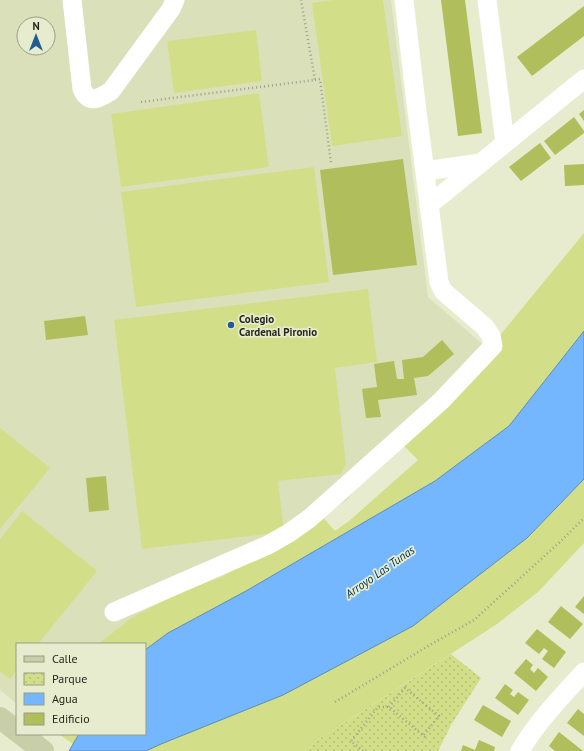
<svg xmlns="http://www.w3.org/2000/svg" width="584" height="751" font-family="'PT Sans',sans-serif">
<defs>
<pattern id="park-dots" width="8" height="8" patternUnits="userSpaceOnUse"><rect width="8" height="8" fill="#d3df88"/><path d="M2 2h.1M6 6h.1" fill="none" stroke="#b5bf75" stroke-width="1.8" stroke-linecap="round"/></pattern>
</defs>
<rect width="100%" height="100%" fill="#e6eccd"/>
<!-- built -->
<path fill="#dae0ba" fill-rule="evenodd" d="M0,0H391L428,297L494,354L370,470L347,500L271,548L223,576L174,595L131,618L98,644H17V704L0,690ZM24,24H48V48H24Z"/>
<!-- grass -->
<g fill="#d3df88">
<path d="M333,0H383L402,136L332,146L312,3Z"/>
<path d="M256,30L262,81L174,93L167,41Z"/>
<path d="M259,93L269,167L121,187L111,114Z"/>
<path d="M314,167L329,282L136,307L121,192Z"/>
<path d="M584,233V331L509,426L435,481L246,591L168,633L145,650V644H98L131,618L174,595L223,576L271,548L322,516L335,531L349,521L418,460L401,443L501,348V334Z"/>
<path d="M368,289L377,362L335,368L346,464L341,474L278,481L284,532L142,549L114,320Z"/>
<path d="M0,428L50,468L0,529Z"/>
<path d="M584,479V543L538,592L497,624L313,743L308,751H146L527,538Z"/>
<path d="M22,511L97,571L38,644H17V670L10,679L0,671V539Z"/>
<path d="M59,734H79L73,744Z"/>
</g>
<!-- park -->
<path fill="url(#park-dots)" d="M451,654L481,678L451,725L438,751H308L313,743Z"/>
<!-- water -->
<path fill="#74b7fe" stroke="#5d8cba" d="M584,331V479L527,538L413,626L283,695L161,744L146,751H69L79,734H145V650L168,633L246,591L435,481L509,426Z"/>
<!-- building -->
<g fill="#b1be5c">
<path d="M441,0H465L482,133L458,136Z"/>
<path d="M584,6V36L532,76L517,57Z"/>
<path d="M584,110V121L579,114Z"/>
<path d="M574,117L584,131V133L555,155L544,141Z"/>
<path d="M540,143L551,158L521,181L509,167Z"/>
<path d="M403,159L417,265L333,275L320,170Z"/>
<path d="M584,164V185L565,186L564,165Z"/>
<path d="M85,316L88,335L46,340L44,321Z"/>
<path d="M442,340L454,354L428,376L414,378L417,395L378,400L381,417L366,418L362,389L377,387L374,364L394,361L397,379H404L402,360L423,357Z"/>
<path d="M106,476L109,510L89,512L86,478Z"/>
<path d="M584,596V614L575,607Z"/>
<path d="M561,606L583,624L570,639L548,622Z"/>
<path d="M537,629L566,652L554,668L542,659L548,651L544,648L539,654L525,643Z"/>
<path d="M526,659L533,665L530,669L534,673L538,668L548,677L536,691L514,673Z"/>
<path d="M505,684L513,690L510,694L514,697L518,692L529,700L518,715L495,698Z"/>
<path d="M483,705L511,721L502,737L474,720Z"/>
<path d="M578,709L584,714V736L567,723Z"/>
<path d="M559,732L583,751H555L549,746Z"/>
<path d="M479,740L495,747L494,751H461L463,745L475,750Z"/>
</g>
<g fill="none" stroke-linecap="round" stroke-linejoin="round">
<!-- path -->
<g stroke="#9ca089" stroke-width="2.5" stroke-dasharray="1 3" stroke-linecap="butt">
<path d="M315,80L320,79L331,163"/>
<path d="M141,102L315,80L301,0"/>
<path d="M335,702L435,642L474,620L561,541L584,518"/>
<path d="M389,707L405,688L439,716L423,736"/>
<path d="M363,751L351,741L378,707H389L426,738"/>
</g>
<!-- minor -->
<g stroke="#fff" stroke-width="19">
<path d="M72,0L82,89C89,105 100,98 111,91L171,9L175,0"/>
<path d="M487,0L505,143"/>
<path d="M425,171L480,163"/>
<path d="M429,205L584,79"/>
<path d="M114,612L268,545L289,533L310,518L441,401L493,346L491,336L485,327L443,291L439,282L415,95L404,0"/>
<path d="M520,751C536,723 562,696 584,672"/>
</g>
<!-- major -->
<g stroke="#c8cea7" stroke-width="22">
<path d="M0,718L17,731"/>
<path d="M21,734L43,751"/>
</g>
</g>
<!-- markers -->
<circle fill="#235c94" stroke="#e6eccd" stroke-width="1.5" cx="231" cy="325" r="4"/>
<g text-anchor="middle" stroke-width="3.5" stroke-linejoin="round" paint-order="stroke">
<!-- poi labels -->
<g font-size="11" font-weight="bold" fill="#26281d" stroke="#e6eccd" text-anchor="start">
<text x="239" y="323">Colegio<tspan x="239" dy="13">Cardenal Pironio</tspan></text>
</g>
<!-- water labels -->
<g font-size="12" font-style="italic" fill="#033662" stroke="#e6eccd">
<text transform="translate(380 572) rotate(-35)" y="4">Arroyo Las Tunas</text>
</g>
</g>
<!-- legend -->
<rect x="16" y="643" width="130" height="92" fill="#e6eccd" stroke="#999e87"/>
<rect x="24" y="656" width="20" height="6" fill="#c8cea7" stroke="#999e87"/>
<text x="52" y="663" font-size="12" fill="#26281d">Calle</text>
<rect x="24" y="673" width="20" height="12" fill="url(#park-dots)" stroke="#999e87"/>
<text x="52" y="683" font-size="12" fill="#26281d">Parque</text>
<rect x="24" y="693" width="20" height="12" fill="#74b7fe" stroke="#999e87"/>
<text x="52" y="703" font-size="12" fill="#26281d">Agua</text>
<rect x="24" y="713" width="20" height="12" fill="#b1be5c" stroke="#999e87"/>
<text x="52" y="723" font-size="12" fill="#26281d">Edificio</text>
<!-- north arrow -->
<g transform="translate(36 36)"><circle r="19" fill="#e6eccd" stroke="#999e87"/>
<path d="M0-3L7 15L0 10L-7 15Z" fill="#235c94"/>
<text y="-6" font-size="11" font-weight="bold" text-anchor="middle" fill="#26281d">N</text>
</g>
</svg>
